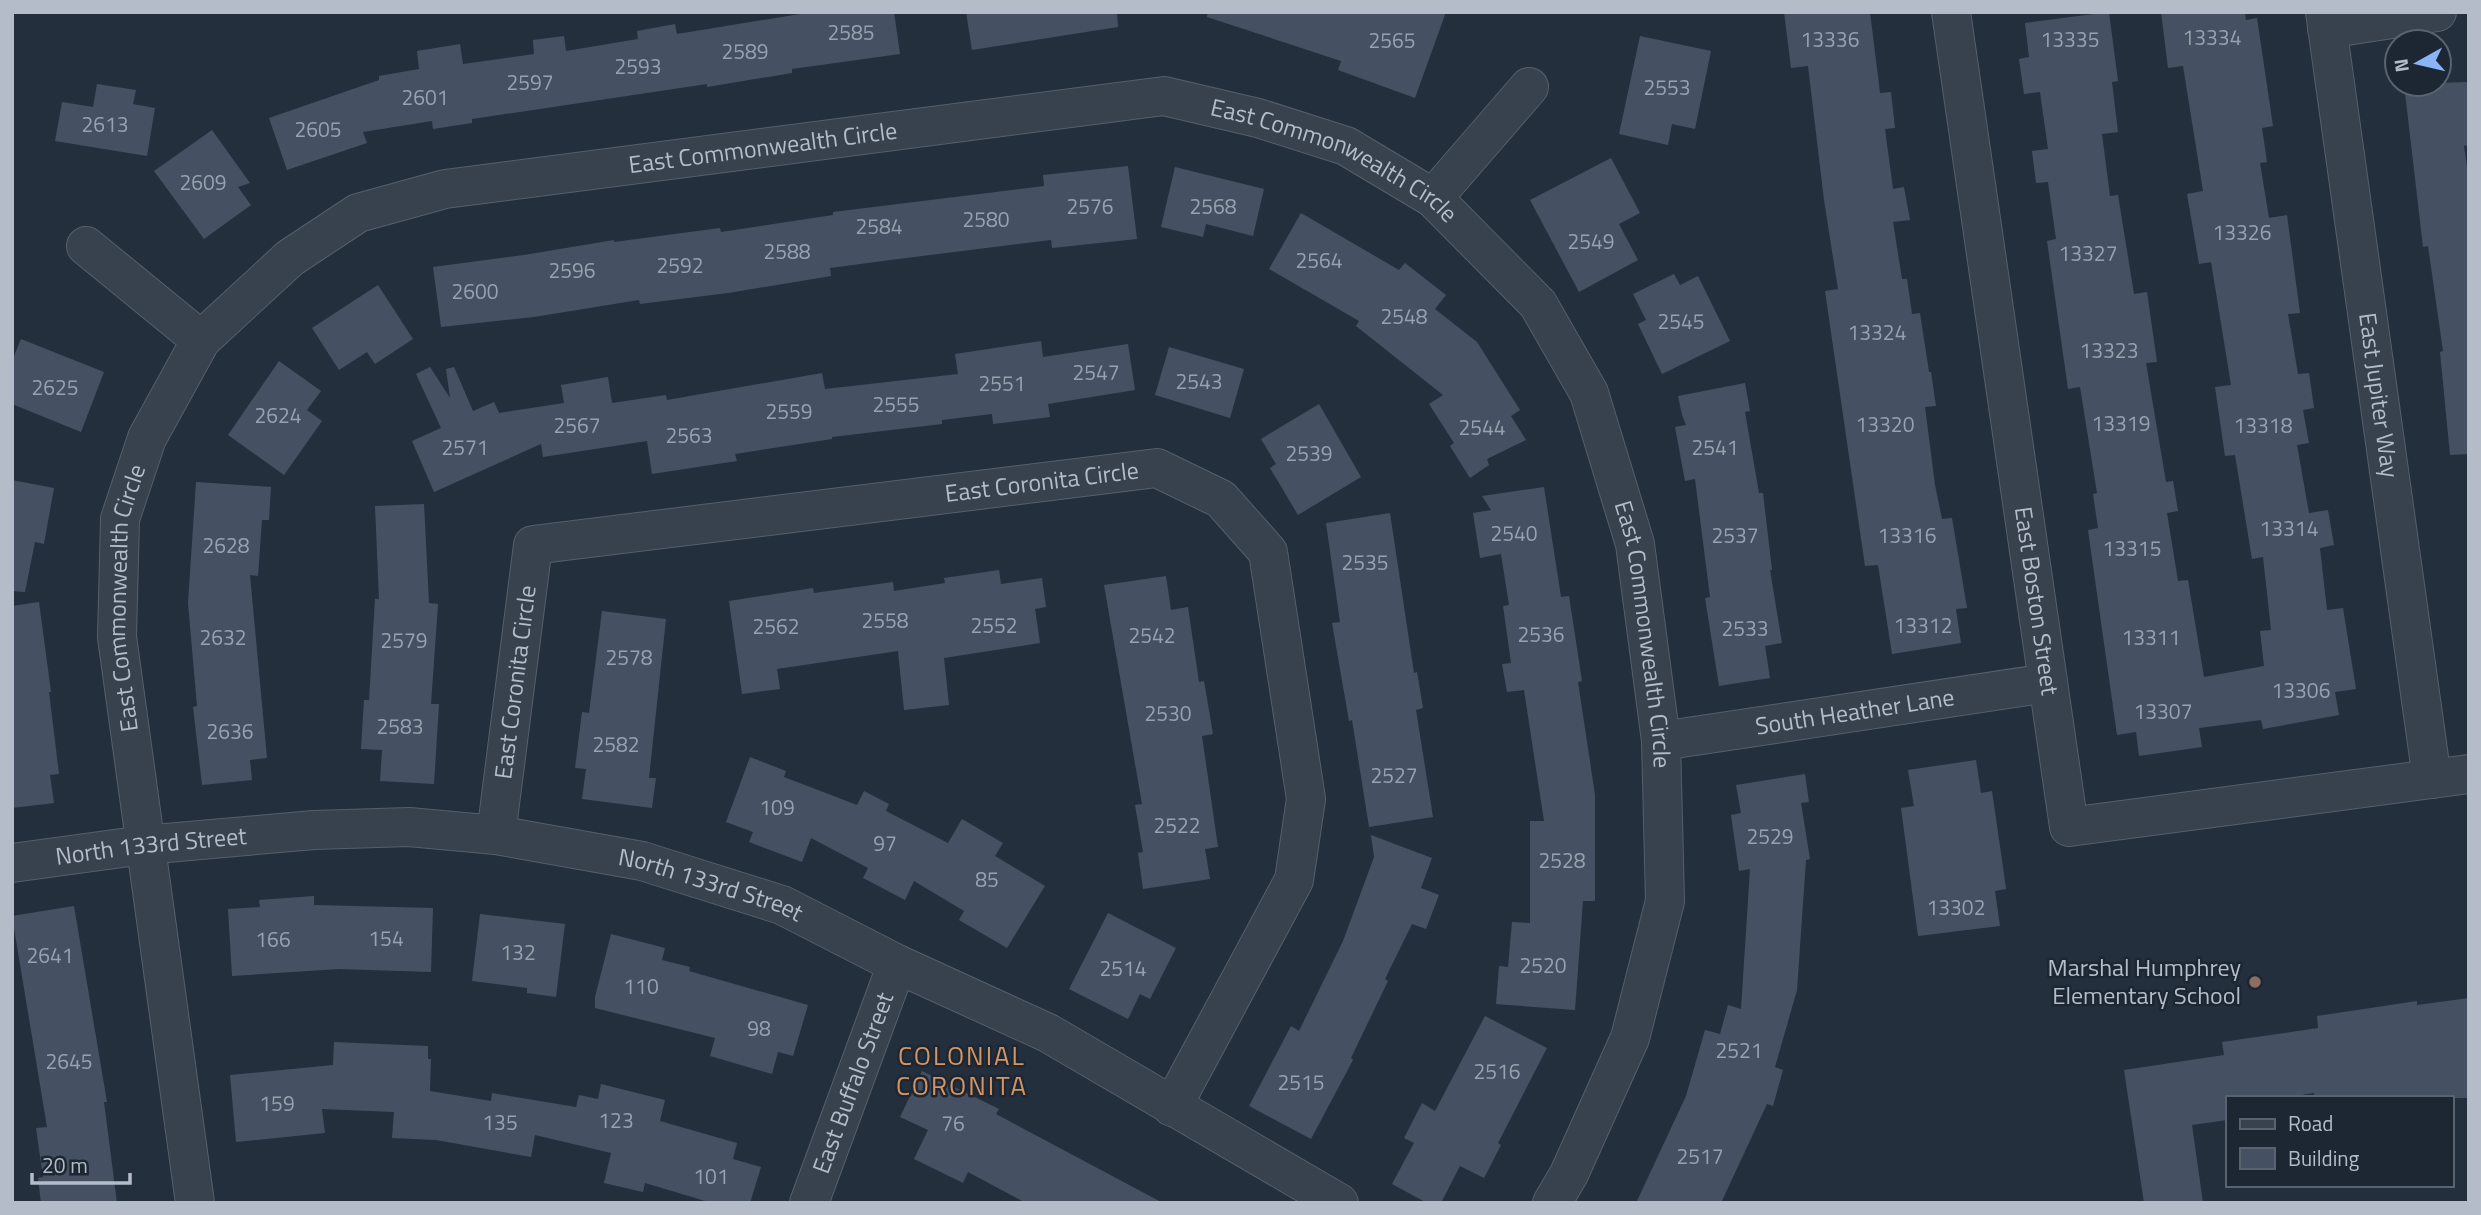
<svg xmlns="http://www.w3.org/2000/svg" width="2481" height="1215" font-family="'Titillium Web',sans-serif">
<rect width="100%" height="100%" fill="#242f3e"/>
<!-- building -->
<g fill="#455162">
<path d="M812,12H894L900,54L792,69V73L707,87V84L472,119V123L433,129L432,121L363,132L367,143L287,170L269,118L379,80V76L419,69L417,51L460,44L463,64L534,54L533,40L564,36L566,51L638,39L637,31L675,24L677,34Z"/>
<path d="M966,12H1117L1118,27L972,50Z"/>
<path d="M1208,12H1446L1415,98L1338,70L1341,61L1207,17Z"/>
<path d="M1784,12H1870L1880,93L1891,92L1895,128L1885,129L1893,189L1904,187L1910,220L1893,222L1902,279H1907L1912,314L1920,313L1929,372H1931L1936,406L1925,407L1935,485L1942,519L1952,518L1967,608L1956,609L1961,643L1892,654L1878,565L1865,566L1825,291L1838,289L1824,200L1808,66L1791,68Z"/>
<path d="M2109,12L2118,81L2112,82L2118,132L2102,134L2110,196L2118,195L2134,294L2147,292L2157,362L2146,363L2166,482L2173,481L2178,511L2167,513L2178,581L2188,580L2204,677L2264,666L2260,631L2271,630L2263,557L2252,559L2235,455L2225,456L2215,387L2231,385L2211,262L2199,264L2187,194L2203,191L2183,66L2168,68L2161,12H2245L2246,20L2257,18L2273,126L2262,128L2267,162L2260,163L2269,218L2287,215L2300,313L2288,314L2298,374L2309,373L2314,408L2303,410L2309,443L2297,445L2309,513L2328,510L2334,545L2320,548L2327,610L2343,608L2356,689L2335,692L2339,715L2263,729L2261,720L2199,728L2202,747L2139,756L2136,732L2117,735L2088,530L2098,528L2093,494L2097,493L2080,387L2068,389L2047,241L2056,239L2048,182L2036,183L2032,151L2048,149L2040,92L2024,94L2019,59L2029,57L2025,23Z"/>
<path d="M1640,36L1711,51L1695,129L1672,124L1668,145L1619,134Z"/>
<path d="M2469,82V145L2464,146L2469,181V454L2450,455L2440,352L2443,351L2428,246L2423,247L2404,84Z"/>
<path d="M97,84L136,90L133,104L155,108L147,156L55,141L62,102L93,107Z"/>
<path d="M212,130L250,183L238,187L251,205L204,239L154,171Z"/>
<path d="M1611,158L1640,213L1619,224L1638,260L1579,292L1530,200Z"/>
<path d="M1128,166L1137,239L1052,248L1051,240L898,259L830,268L831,276L728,293L640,304L639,300L534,317L441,327L433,267L524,255L614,240V242L720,228L721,232L833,215V212L1044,186L1043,175Z"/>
<path d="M1175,167L1264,189L1253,236L1206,224L1203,237L1161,227Z"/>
<path d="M1301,213L1399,270L1405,263L1446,295L1435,309L1477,342L1520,410L1511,416L1526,440L1487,459L1489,465L1470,478L1450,446L1454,443L1429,404L1443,395L1356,326L1359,321L1269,269Z"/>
<path d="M1674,274L1680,285L1698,276L1730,341L1662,374L1638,324L1646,320L1633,294Z"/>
<path d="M378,285L413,339L375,364L367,352L339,370L312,328Z"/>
<path d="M21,339L104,372L81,432L12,404V361Z"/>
<path d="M1041,341L1043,357L1128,344L1135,390L1048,404L1050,417L993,424L992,414L942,420V424L832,437V439L735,454L737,461L652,474L647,441L543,457L541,444L434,492L412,441L441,428L416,374L430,367L450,398L446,369L454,367L473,411L494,402L499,413L564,403L561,385L608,377L612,403L666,395L667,400L822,373L825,389L958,374L955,354Z"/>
<path d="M1169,347L1244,369L1230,418L1155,395Z"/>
<path d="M279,361L321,391L307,410L322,421L284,475L228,435Z"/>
<path d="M1745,383L1750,411L1745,412L1759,493H1763L1772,570H1770L1782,643L1765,646L1770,678L1719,686L1705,598L1710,597L1695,479L1685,481L1675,427L1686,425L1682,415L1678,396Z"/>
<path d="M1319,404L1361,477L1298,515L1270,468L1276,464L1261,439Z"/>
<path d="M12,480L54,488L44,544L35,542L25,592L12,591Z"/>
<path d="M196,482L271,487L269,520H262L258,576L250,575L267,758L250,760L252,780L202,785L193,707L197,706L188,603Z"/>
<path d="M1544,487L1561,597L1569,596L1582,681L1578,682L1595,795V901H1583L1575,1010L1496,1004L1499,966L1508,967L1512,922L1530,923V821H1544L1524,690L1507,692L1502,664L1511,663L1503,606L1509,605L1501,554L1480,558L1473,513L1491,510L1482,496Z"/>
<path d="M424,504L429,603L438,604L431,704H439L434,784L380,781L382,750L361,749L364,700H369L375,599H379L375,506Z"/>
<path d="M1390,513L1414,673L1417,672L1423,708L1416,710L1433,817L1369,827L1352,720L1349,721L1332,623L1340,622L1326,523Z"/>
<path d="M999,570L1001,584L1042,578L1046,607L1035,609L1040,643L944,658L949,705L904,710L898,651L777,669L780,689L742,694L729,601L813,588L814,593L893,582L894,591L945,583L944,578Z"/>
<path d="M1166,576L1171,610L1188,607L1199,682L1204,681L1213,734L1202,736L1218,847L1205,849L1210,879L1143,889L1138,853L1143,852L1135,805L1142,804L1104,585Z"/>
<path d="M39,602L51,692H49L59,774L50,775L54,803L12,808V606Z"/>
<path d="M602,611L666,619L649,778H656L652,808L582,799L586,769L575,768L582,712L589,713Z"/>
<path d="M750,757L786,771L784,777L857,805L864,791L889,804L886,811L948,843L962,819L1003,843L995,856L1045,886L1007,948L959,920L964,911L914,881L905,900L863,878L868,868L811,838L802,862L749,842L753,832L726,822Z"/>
<path d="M1976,760L1981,793L1992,791L2003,867L2006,889L1995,891L2000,926L1918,936L1901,808L1914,806L1908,770Z"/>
<path d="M1805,774L1809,802L1801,803L1810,859L1806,860L1797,990L1775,1067L1783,1070L1773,1106L1767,1104L1721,1203H1636L1686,1096L1705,1030L1720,1034L1728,1005L1741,1009L1750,869L1739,871L1731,815L1741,813L1736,785Z"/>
<path d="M1371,835L1432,858L1421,888L1439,895L1426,929L1412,924L1385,979L1388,981L1351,1058L1353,1060L1311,1139L1249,1106L1291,1026L1299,1031L1343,941L1374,857Z"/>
<path d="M314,896V905L433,908L431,972L339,969L232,976L228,909L260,907L259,900Z"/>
<path d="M74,906L107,1102H104L117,1203H41L38,1178L43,1177L36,1128L47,1127L12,916Z"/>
<path d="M1108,913L1176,948L1150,999L1140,994L1128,1019L1069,989Z"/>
<path d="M480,914L565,924L556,997L527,993V988L472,981Z"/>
<path d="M611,934L665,948L662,960L690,967L689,971L808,1005L793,1056L778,1052L772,1074L710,1056L715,1038L595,1008V997Z"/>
<path d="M2469,998V1098H2314V1093L2283,1098H2227V1120L2192,1125L2203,1203H2144L2124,1070L2224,1055L2222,1042L2318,1028L2317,1016L2417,1001V1005Z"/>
<path d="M1485,1016L1547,1048L1498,1143L1501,1145L1484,1178L1460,1166L1441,1203H1427L1392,1184L1414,1143L1404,1138L1422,1103L1435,1111Z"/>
<path d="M334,1042L428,1046V1059H431L430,1091L491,1101L492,1093L576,1107L579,1095L598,1099L601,1084L665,1100L660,1121L737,1143L733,1159L761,1167L750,1203H712L645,1183L643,1192L604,1183L611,1153L535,1135L531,1157L436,1140L392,1138L394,1112L322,1109L325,1133L236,1142L230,1075L333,1065Z"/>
<path d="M922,1071L999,1109L996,1114L1163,1203H1026L968,1172L963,1183L914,1159L928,1130L900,1117Z"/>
</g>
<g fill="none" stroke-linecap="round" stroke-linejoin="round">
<defs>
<g id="minor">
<path id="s1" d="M1951,12L2069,827L2469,774"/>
<path id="s2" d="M2325,12L2432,779"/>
<path d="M2327,29L2437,12"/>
<path d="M1433,198L1529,87"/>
<path d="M86,246L201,340"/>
<path id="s3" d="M1661,741L2048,683"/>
<path id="s4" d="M496,835L533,545L1157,468L1221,499L1268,552L1306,799L1294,880L1172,1107"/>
<path id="s5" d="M12,863L144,845L314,830L409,827L496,835L642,861L782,905L897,964L1048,1033L1339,1203"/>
<path id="s6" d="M195,1203L117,637L120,519L147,438L201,340L290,258L358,213L445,189L1164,96L1258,118L1346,146L1433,198L1538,304L1589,393L1635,544L1661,741L1665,901L1630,1038L1569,1174L1552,1203"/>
<path id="s7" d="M809,1203L897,964"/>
</g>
</defs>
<!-- minor casing -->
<use href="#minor" stroke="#565f6c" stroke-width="40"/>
<!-- minor -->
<use href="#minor" stroke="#38414e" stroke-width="38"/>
</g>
<!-- markers -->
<circle fill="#8d6e63" stroke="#1d2633" stroke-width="2.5" cx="2255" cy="982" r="7"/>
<g text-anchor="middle" stroke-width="5" stroke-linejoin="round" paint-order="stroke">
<!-- number labels -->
<g font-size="21" fill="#98a1af">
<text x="851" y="40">2585</text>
<text x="2212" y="45">13334</text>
<text x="1830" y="47">13336</text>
<text x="2070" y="47">13335</text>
<text x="1392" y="48">2565</text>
<text x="745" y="59">2589</text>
<text x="638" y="74">2593</text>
<text x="530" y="90">2597</text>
<text x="1667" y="95">2553</text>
<text x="425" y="105">2601</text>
<text x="105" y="132">2613</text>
<text x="318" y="137">2605</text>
<text x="203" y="190">2609</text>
<text x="1090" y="214">2576</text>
<text x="1213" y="214">2568</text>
<text x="986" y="227">2580</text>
<text x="879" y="234">2584</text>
<text x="2242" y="240">13326</text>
<text x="1591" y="249">2549</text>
<text x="787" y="259">2588</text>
<text x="2088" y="261">13327</text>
<text x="1319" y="268">2564</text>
<text x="680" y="273">2592</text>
<text x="572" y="278">2596</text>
<text x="475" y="299">2600</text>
<text x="1404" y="324">2548</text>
<text x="1681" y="329">2545</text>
<text x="1877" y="340">13324</text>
<text x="2109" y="358">13323</text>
<text x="1096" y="380">2547</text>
<text x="1199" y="389">2543</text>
<text x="1002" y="391">2551</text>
<text x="55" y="395">2625</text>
<text x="896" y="412">2555</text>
<text x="789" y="419">2559</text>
<text x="278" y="423">2624</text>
<text x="2121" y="431">13319</text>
<text x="1885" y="432">13320</text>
<text x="577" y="433">2567</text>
<text x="2263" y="433">13318</text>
<text x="1482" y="435">2544</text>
<text x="689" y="443">2563</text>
<text x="465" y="455">2571</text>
<text x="1715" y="455">2541</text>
<text x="1309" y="461">2539</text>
<text x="2289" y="536">13314</text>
<text x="1514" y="541">2540</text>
<text x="1735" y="543">2537</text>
<text x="1907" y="543">13316</text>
<text x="226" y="553">2628</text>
<text x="2132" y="556">13315</text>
<text x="1365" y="570">2535</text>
<text x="885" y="628">2558</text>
<text x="994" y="633">2552</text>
<text x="1923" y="633">13312</text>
<text x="776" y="634">2562</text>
<text x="1745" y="636">2533</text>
<text x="1541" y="642">2536</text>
<text x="1152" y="643">2542</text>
<text x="223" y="645">2632</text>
<text x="2151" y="645">13311</text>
<text x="404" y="648">2579</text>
<text x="629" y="665">2578</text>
<text x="2301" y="698">13306</text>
<text x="2163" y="719">13307</text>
<text x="1168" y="721">2530</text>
<text x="400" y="734">2583</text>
<text x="230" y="739">2636</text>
<text x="616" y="752">2582</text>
<text x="1394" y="783">2527</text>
<text x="777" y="815">109</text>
<text x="1177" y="833">2522</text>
<text x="1770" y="844">2529</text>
<text x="885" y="851">97</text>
<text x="1562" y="868">2528</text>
<text x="987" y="887">85</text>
<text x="1956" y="915">13302</text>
<text x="386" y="946">154</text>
<text x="273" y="947">166</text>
<text x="518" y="960">132</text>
<text x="50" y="963">2641</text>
<text x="1543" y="973">2520</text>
<text x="1123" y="976">2514</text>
<text x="641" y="994">110</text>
<text x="759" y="1036">98</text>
<text x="1739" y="1058">2521</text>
<text x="69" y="1069">2645</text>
<text x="1497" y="1079">2516</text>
<text x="1301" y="1090">2515</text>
<text x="277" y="1111">159</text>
<text x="616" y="1128">123</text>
<text x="500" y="1130">135</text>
<text x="953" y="1131">76</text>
<text x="1700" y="1164">2517</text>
<text x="711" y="1184">101</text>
</g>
<!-- street labels -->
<g font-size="24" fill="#b4bcc9" stroke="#1d2633">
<text dy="8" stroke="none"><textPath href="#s6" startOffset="1500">East Commonwealth Circle</textPath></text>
<text dy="8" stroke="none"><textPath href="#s6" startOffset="2088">East Commonwealth Circle</textPath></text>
<text dy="8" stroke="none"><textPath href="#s2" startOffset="387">East Jupiter Way</textPath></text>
<text dy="8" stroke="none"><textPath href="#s4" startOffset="805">East Coronita Circle</textPath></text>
<text dy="8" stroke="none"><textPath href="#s6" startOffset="611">East Commonwealth Circle</textPath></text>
<text dy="8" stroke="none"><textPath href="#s1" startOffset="595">East Boston Street</textPath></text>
<text dy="8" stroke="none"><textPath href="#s6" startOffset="2695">East Commonwealth Circle</textPath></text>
<text dy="8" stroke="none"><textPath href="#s4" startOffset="154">East Coronita Circle</textPath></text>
<text dy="8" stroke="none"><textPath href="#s3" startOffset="196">South Heather Lane</textPath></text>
<text dy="8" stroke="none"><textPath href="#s5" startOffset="140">North 133rd Street</textPath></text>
<text dy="8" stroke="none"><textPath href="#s5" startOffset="707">North 133rd Street</textPath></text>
<text dy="8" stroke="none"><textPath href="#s7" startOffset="128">East Buffalo Street</textPath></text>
</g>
<!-- poi labels -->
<g font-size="24" fill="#b4bcc9" stroke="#1d2633" text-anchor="end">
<text x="2241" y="976">Marshal Humphrey<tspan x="2241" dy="28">Elementary School</tspan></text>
</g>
<!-- neighbourhood labels -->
<g font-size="26" letter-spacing="2" fill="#d59563" stroke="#1d2633">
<text x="962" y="1065">COLONIAL<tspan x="962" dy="30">CORONITA</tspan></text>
</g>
</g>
<!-- border -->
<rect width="2481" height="1215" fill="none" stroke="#b4bcc9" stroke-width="28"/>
<!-- legend -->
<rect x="2226" y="1096" width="228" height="91" fill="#1d2633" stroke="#59626f" stroke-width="2"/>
<rect x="2240" y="1119" width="35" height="10" fill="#38414e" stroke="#59626f" stroke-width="2"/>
<text x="2288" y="1131" font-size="21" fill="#b4bcc9">Road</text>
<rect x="2240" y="1148" width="35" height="21" fill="#455162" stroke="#59626f" stroke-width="2"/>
<text x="2288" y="1166" font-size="21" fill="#b4bcc9">Building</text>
<!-- north arrow -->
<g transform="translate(2418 63) rotate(262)"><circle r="33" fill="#1d2633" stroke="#59626f" stroke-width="2"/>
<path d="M0-5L12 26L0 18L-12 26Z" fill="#8ab4f8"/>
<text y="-10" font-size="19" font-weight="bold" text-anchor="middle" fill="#b4bcc9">N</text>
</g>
<!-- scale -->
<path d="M32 1173v10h98v-10" fill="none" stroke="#b4bcc9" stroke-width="3.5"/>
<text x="42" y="1173" font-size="21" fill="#b4bcc9" stroke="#1d2633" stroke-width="5" paint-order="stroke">20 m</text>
</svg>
